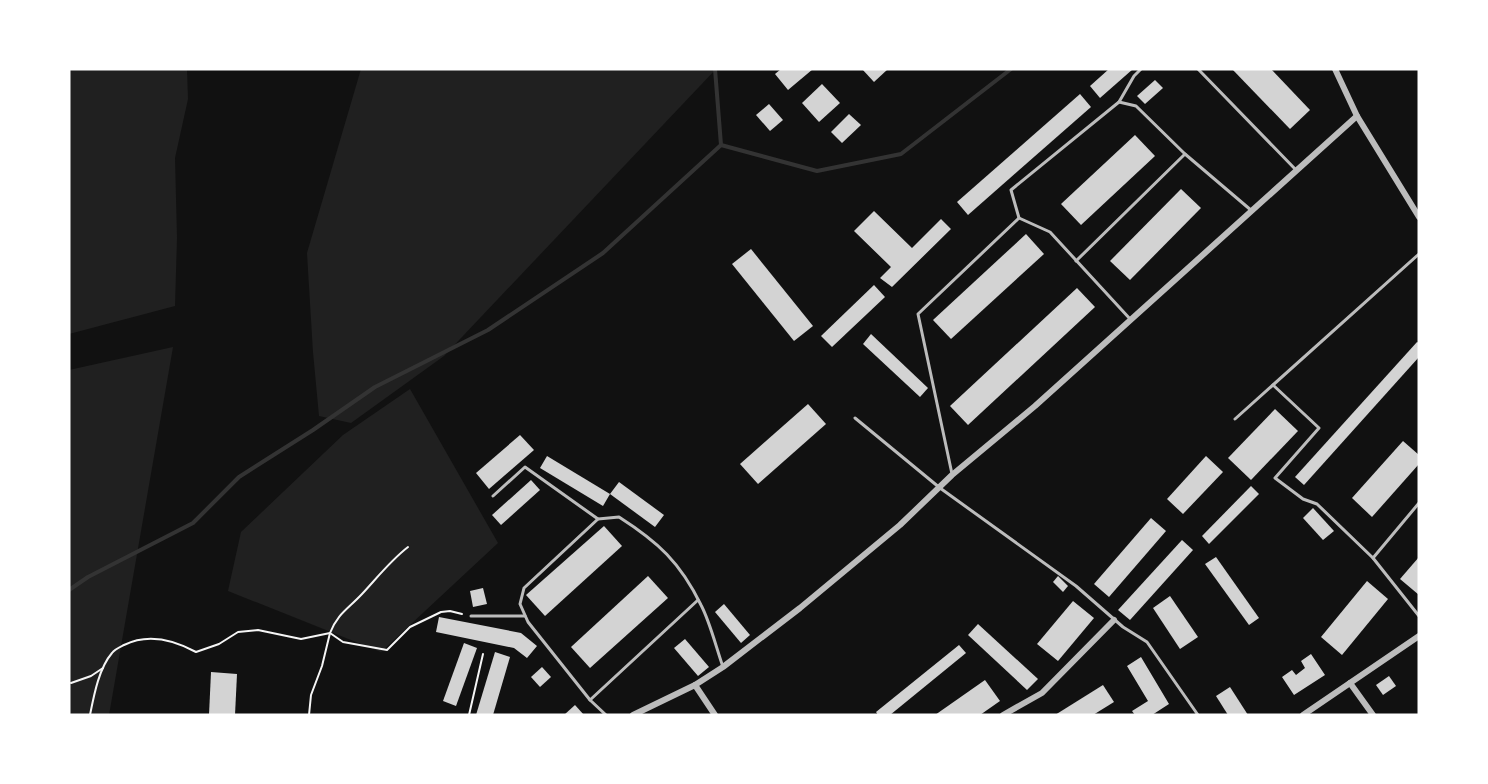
<svg xmlns="http://www.w3.org/2000/svg" width="1488" height="784" font-family="Raleway,sans-serif">
<rect width="100%" height="100%" fill="#111"/>
<!-- green -->
<g fill="#202020">
<path d="M69,69H187L188,99L175,158L177,238L175,306L69,334Z"/>
<path d="M361,69H716L444,356L351,423L319,416L313,352L307,253Z"/>
<path d="M173,347L109,715H69V370Z"/>
<path d="M410,389L498,543L381,652L228,591L241,532L343,435Z"/>
</g>
<g fill="none" stroke-linecap="round" stroke-linejoin="round">
<!-- stream -->
<g stroke="#333" stroke-width="4">
<path d="M715,69L721,145"/>
<path d="M721,145L817,171L901,154L1011,69"/>
<path d="M69,590L88,577L193,523L239,477L313,430L375,387L488,330L603,253L721,145"/>
</g>
</g>
<!-- building -->
<g fill="#d3d3d3">
<path d="M781,69H813L788,90L775,74Z"/>
<path d="M862,69H888L874,82Z"/>
<path d="M1109,69H1133L1100,98L1090,86Z"/>
<path d="M1232,69H1271L1310,110L1290,129Z"/>
<path d="M1155,80L1163,88L1145,104L1137,96Z"/>
<path d="M822,84L840,103L819,122L802,103Z"/>
<path d="M1080,94L1091,107L968,215L957,202Z"/>
<path d="M769,104L783,120L770,131L756,115Z"/>
<path d="M849,114L861,125L842,143L831,132Z"/>
<path d="M1135,135L1155,156L1081,225L1061,204Z"/>
<path d="M1181,189L1201,208L1130,280L1110,261Z"/>
<path d="M874,211L912,248L941,219L951,229L892,287L880,278L891,267L854,231Z"/>
<path d="M1026,234L1044,254L951,339L933,320Z"/>
<path d="M751,249L813,326L794,341L732,264Z"/>
<path d="M874,285L885,297L832,347L821,336Z"/>
<path d="M1077,288L1095,307L968,425L950,406Z"/>
<path d="M871,334L928,388L920,397L863,344Z"/>
<path d="M1417,342L1419,343V357L1304,485L1295,477Z"/>
<path d="M808,404L826,424L758,484L740,464Z"/>
<path d="M1275,409L1298,431L1251,480L1228,458Z"/>
<path d="M520,435L534,450L489,489L476,473Z"/>
<path d="M1403,441L1419,455V464L1372,517L1352,498Z"/>
<path d="M547,456L610,494L603,506L540,468Z"/>
<path d="M1206,456L1223,472L1183,514L1167,499Z"/>
<path d="M531,480L540,490L501,525L492,515Z"/>
<path d="M619,482L664,515L655,527L610,494Z"/>
<path d="M1251,486L1259,494L1209,544L1202,536Z"/>
<path d="M1313,508L1334,531L1323,540L1303,518Z"/>
<path d="M1151,518L1166,531L1109,597L1094,584Z"/>
<path d="M604,526L622,546L545,616L526,595Z"/>
<path d="M1182,540L1193,550L1130,620L1118,610Z"/>
<path d="M1216,557L1259,618L1249,625L1205,564Z"/>
<path d="M1419,557V595L1400,579Z"/>
<path d="M648,576L668,598L590,668L571,647Z"/>
<path d="M1058,576L1068,586L1063,592L1053,582Z"/>
<path d="M1367,581L1388,599L1342,655L1321,637Z"/>
<path d="M483,588L487,604L473,607L470,591Z"/>
<path d="M1170,596L1198,637L1180,649L1153,608Z"/>
<path d="M1073,601L1094,618L1058,661L1037,644Z"/>
<path d="M724,604L750,635L741,643L715,612Z"/>
<path d="M439,617L521,633L537,646L527,658L514,648L436,632Z"/>
<path d="M978,624L1038,679L1027,690L968,635Z"/>
<path d="M685,639L709,667L698,676L674,648Z"/>
<path d="M464,643L477,648L456,706L443,701Z"/>
<path d="M959,645L966,653L890,715H878L876,712Z"/>
<path d="M495,652L510,657L493,715H476Z"/>
<path d="M1311,654L1325,675L1294,695L1282,677L1292,670L1296,675L1305,668L1301,661Z"/>
<path d="M1141,657L1169,704L1152,715H1135L1132,711L1148,701L1127,666Z"/>
<path d="M542,667L551,677L540,687L531,677Z"/>
<path d="M211,672L237,674L235,715H209Z"/>
<path d="M1389,676L1396,686L1383,695L1376,685Z"/>
<path d="M985,680L1000,701L980,715H935Z"/>
<path d="M1103,685L1114,702L1093,715H1055Z"/>
<path d="M1230,687L1248,715H1228L1216,696Z"/>
<path d="M575,705L584,715H564Z"/>
</g>
<g fill="none" stroke-linecap="round" stroke-linejoin="round">
<!-- path -->
<g stroke="#f5f5f5" stroke-width="2">
<path d="M408,547C390,561 377,578 362,594C348,609 338,613 330,633L343,642L387,650L410,627L441,612L450,611L462,614"/>
<path d="M71,683L91,676L103,668"/>
<path d="M90,715C94,695 99,668 112,653C115,649 120,647 124,645C148,633 174,640 196,652L219,644L238,632L258,630L301,639L330,633"/>
<path d="M309,715L311,695L322,666L330,633"/>
<path d="M469,715L483,654"/>
</g>
<!-- service -->
<g stroke="#bcbcbc" stroke-width="3">
<path d="M1198,69L1297,171"/>
<path d="M1119,102L1134,76L1141,69"/>
<path d="M1019,218L1011,190L1119,102L1136,106L1185,154"/>
<path d="M1076,261L1185,154L1252,211"/>
<path d="M1273,385L1319,428L1275,478L1303,499L1317,504L1373,558L1419,503"/>
<path d="M855,418L940,488L1076,586L1123,627L1147,642L1198,715"/>
<path d="M1235,419L1419,254"/>
<path d="M952,474L918,314L1019,218L1050,232L1131,320"/>
<path d="M493,496L525,467L598,519"/>
<path d="M1373,558L1419,616"/>
<path d="M471,616H525"/>
<path d="M590,700L698,600"/>
<path d="M606,715L590,700L528,622L520,604L524,588L598,519L619,517C658,542 680,562 701,605C710,622 716,647 723,667"/>
</g>
<!-- minor -->
<g stroke="#bcbcbc" stroke-width="6">
<path d="M1335,69L1357,116L1419,217"/>
<path d="M1350,683L1373,715"/>
<path d="M695,685L715,715"/>
<path d="M633,715L695,685L723,667L800,608L900,525L952,475L1035,406L1357,116"/>
<path d="M1003,715L1042,693L1114,620"/>
<path d="M1303,715L1419,636"/>
</g>
</g>
<!-- border -->
<rect width="1488" height="784" fill="none" stroke="#ffffff" stroke-width="141"/>
</svg>
